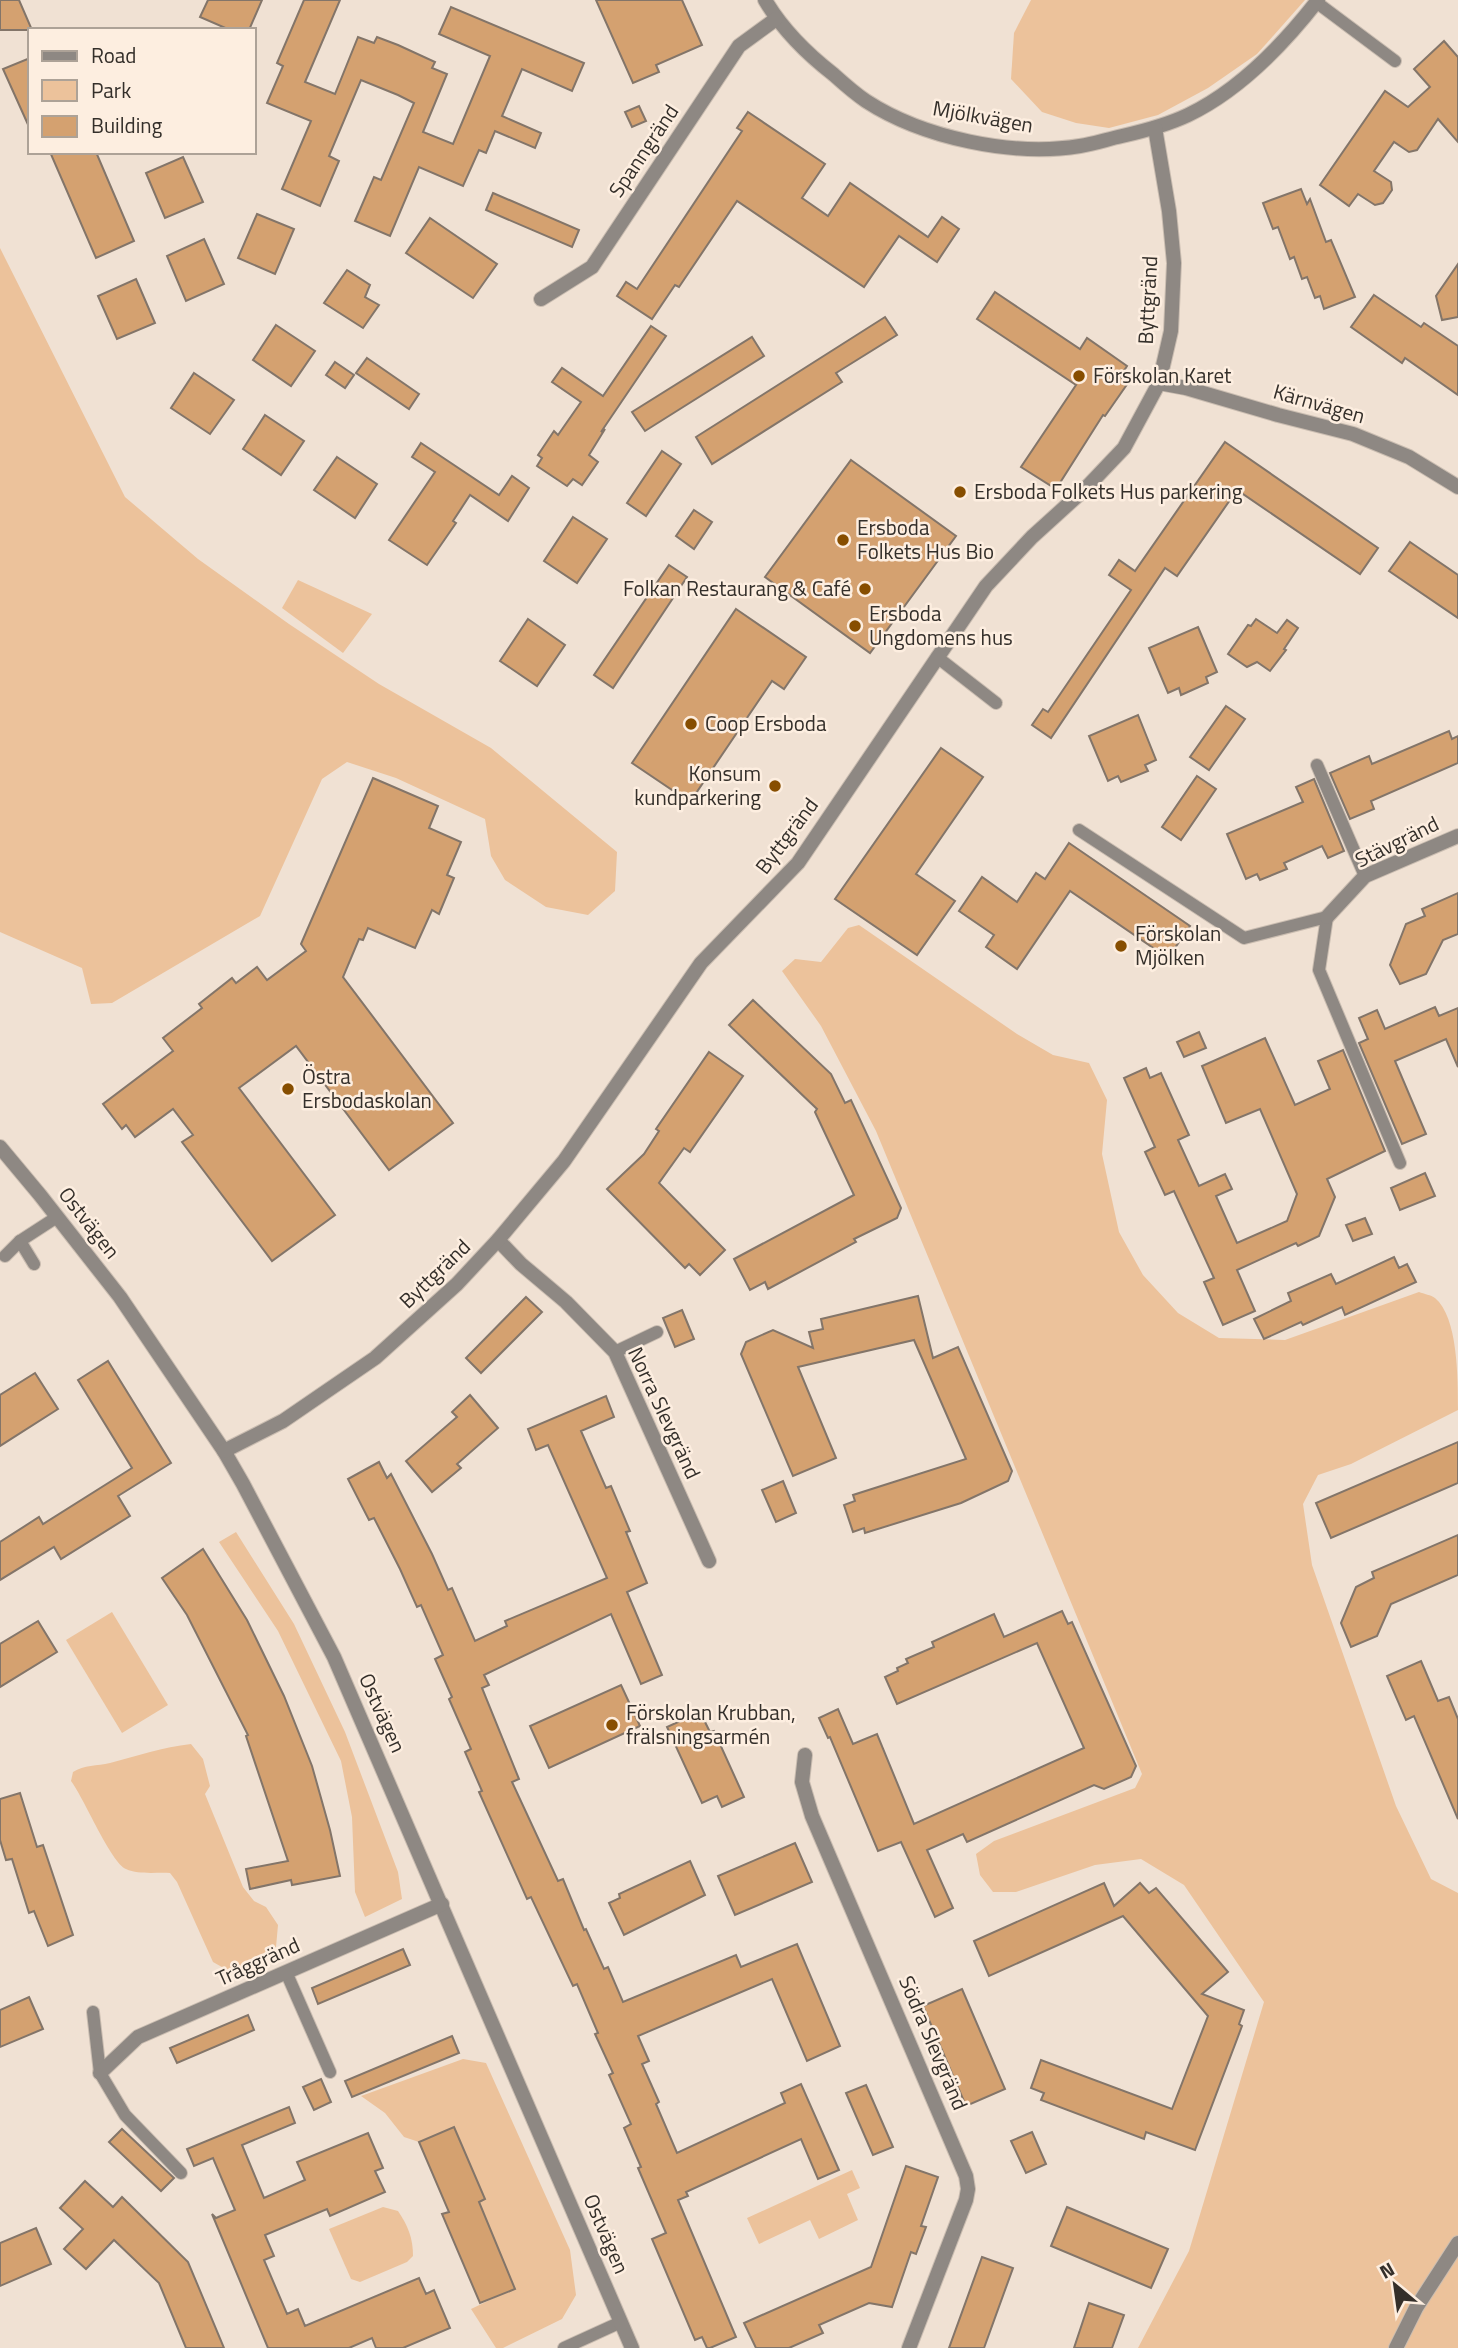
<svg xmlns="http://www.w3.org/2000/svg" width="1458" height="2348" font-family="'Titillium Web',sans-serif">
<rect width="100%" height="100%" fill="#f0e1d3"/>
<!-- green -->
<g fill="#ecc29b">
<path d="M1031,0H1305L1257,54L1208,88L1158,115L1109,128L1076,123L1042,112L1011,79L1014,33Z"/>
<path d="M0,248L125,497L198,559L289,624L379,684L491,748L617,852L615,891L588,915L546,907L505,880L491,856L485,819L396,778L347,762L322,779L260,916L112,1003L91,1004L82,968L0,932Z"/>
<path d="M298,580L372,614L343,653L282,608Z"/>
<path d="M859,925L1017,1034L1053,1055L1089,1063L1107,1100L1102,1154L1119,1232L1143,1275L1178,1313L1219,1338L1285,1340L1419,1292C1424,1294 1431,1295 1435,1298C1458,1317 1458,1378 1458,1410L1351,1464L1318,1475L1303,1504L1312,1565L1396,1806L1431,1879L1458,1893V2348H1138L1189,2251L1264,2002L1184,1885L1141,1859L1095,1865L1016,1892H993L980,1875L976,1854L994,1841L1135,1788L1142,1774L876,1131L821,1026L782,971L795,959L821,962L848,928Z"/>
<path d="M236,1532L294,1624L345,1732L398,1872L402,1899L365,1917L355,1892L352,1817L341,1761L278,1631L219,1542Z"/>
<path d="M112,1612L168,1705L122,1733L66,1640Z"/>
<path d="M191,1744L203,1759L210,1786L205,1794L243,1887L254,1901L266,1907L278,1925L276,1947L251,1965L229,1971L213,1962L177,1882L170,1873C157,1872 139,1875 126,1869C111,1863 84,1798 71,1781L73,1772C84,1765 97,1766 110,1763C137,1756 163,1747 191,1744Z"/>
<path d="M463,2059L486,2063L570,2250L576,2295L562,2319L503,2348H496L471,2309L515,2288L479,2202L484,2199L454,2128L419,2142L404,2137L385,2113L361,2096Z"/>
<path d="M852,2170L860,2188L847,2194L858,2220L819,2239L810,2220L759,2244L747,2218Z"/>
<path d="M383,2207L398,2211C408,2226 413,2238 413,2256L407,2262L360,2282L351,2279L329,2229Z"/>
</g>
<!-- building -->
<g fill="#d4a170" stroke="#837569" stroke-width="2">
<path d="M0,0H19L32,30H0Z"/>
<path d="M208,0H262L249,30H230L200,17Z"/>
<path d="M304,0H340L305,82L335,94L358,37L374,43L377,37L398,45L435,62L432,68L447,74L423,132L453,144L490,56L439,34L451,7L584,63L572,91L522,69L502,116L541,133L535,148L495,131L486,153L479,150L463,186L419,167L390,236L355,221L374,177L381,180L414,103L398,95L361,80L329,156L339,161L320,206L282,189L311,121L267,103L283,66L277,63Z"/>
<path d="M596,0H682L702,45L656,65L659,72L633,83Z"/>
<path d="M1444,41L1458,57V142L1438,119L1417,150L1409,152L1394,142L1374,171L1391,182L1392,190L1383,203L1375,205L1358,194L1349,206L1320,185L1385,91L1408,107L1430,87L1414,69Z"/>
<path d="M30,58V129L3,69Z"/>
<path d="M639,106L646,121L632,127L625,112Z"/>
<path d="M748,112L825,164L802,198L828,216L850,183L928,237L942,217L959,229L937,262L899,236L864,287L737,201L679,287L675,285L652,319L617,296L626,282L637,289L742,131L737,128Z"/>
<path d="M50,152H96L134,241L96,258Z"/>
<path d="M183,157L203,202L165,218L146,173Z"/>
<path d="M1301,189L1307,204L1310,199L1326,242L1331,240L1355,297L1324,309L1320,296L1315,298L1307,277L1302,279L1294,257L1290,259L1278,227L1273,229L1263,203Z"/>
<path d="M493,193L579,230L572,247L486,210Z"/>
<path d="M257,214L294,229L275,274L238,258Z"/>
<path d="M430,218L497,264L473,298L406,253Z"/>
<path d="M204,239L224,284L186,301L167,256Z"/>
<path d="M1458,264V317L1442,320L1436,296Z"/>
<path d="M347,270L370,285L365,297L379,305L363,328L324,303Z"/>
<path d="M136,279L155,323L117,339L98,296Z"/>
<path d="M995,292L1080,349L1087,338L1127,366L1120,377L1128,383L1105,416L1103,415L1056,489L1021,467L1076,385L977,319Z"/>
<path d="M1374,295L1421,327L1424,323L1458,346V395L1405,358L1402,363L1351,327Z"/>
<path d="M885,317L897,335L836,373L842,382L712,464L696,437Z"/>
<path d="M276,325L315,351L291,386L253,360Z"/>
<path d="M651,326L666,336L601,432L605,429L589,455L598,462L582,485L573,479L567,486L537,466L542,458L538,455L554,431L558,435L581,402L552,382L562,368L603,396Z"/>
<path d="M752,337L764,356L645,431L632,412Z"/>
<path d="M367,358L419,394L409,409L356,373Z"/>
<path d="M335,362L354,375L345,388L326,375Z"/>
<path d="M194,373L234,400L210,434L171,408Z"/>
<path d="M265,415L304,441L281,475L243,449Z"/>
<path d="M1225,442L1378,548L1360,574L1237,490L1177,576L1165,568L1051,738L1032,725L1043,709L1048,712L1131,590L1109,575L1119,560L1135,571Z"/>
<path d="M421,443L499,495L512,476L529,488L508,521L470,495L453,521L456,523L427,565L389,540L435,472L412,457Z"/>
<path d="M662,451L681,464L646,516L627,503Z"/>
<path d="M337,457L377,484L355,518L314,490Z"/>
<path d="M851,460L956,536L870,653L765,577Z"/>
<path d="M694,510L712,522L694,549L676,536Z"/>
<path d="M573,517L607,539L577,583L544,561Z"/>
<path d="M1410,542L1458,575V618L1389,571Z"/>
<path d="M669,565L687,577L613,688L594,675Z"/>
<path d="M736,609L806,657L784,689L772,681L690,802L632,763Z"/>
<path d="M528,619L565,645L537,686L500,661Z"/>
<path d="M1256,619L1277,633L1287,620L1298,628L1284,649L1286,650L1270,671L1257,662L1247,667L1228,654L1248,625L1251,626Z"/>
<path d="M1198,627L1217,672L1206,677L1208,683L1181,695L1179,688L1168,693L1149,648Z"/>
<path d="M1226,706L1245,719L1209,770L1190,757Z"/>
<path d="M1138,715L1156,760L1145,765L1148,771L1121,782L1118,776L1108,781L1089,736Z"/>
<path d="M1449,731L1452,739L1458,736V763L1371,801L1374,809L1350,819L1330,773L1369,756L1372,764Z"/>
<path d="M941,748L983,777L916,874L955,901L917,955L835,899Z"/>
<path d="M1197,776L1216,789L1181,840L1162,827Z"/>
<path d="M373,778L438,806L429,828L461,842L447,875L454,878L439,914L432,910L415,948L368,928L363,940L359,939L343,977L453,1123L389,1170L296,1046L239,1088L335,1215L272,1261L182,1142L193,1135L173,1109L135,1137L126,1125L122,1129L103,1104L173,1051L163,1038L202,1008L199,1004L232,978L236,983L257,967L267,980L306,951L301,944Z"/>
<path d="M1314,779L1344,851L1328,858L1322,846L1284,863L1287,869L1260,880L1257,874L1246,879L1227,834L1303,802L1296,787Z"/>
<path d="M1069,843L1190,926L1168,958L1070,891L1017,969L986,947L994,935L959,911L982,877L1017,902L1036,873L1045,879Z"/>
<path d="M1458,893V934L1443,940L1426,974L1400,984L1390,965L1406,924L1425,916L1422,909Z"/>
<path d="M753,1000L831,1074L845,1103L851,1100L901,1208L897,1218L854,1239L856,1242L768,1289L765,1282L750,1290L734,1259L854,1195L815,1112L817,1109L729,1025Z"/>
<path d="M1435,1007L1439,1016L1458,1008V1067L1446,1039L1395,1061L1426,1134L1402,1144L1359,1043L1368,1039L1359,1018L1377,1010L1385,1029Z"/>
<path d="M1199,1032L1206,1048L1184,1057L1177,1042Z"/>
<path d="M1265,1038L1295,1105L1330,1089L1318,1061L1343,1050L1385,1151L1327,1179L1335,1197L1319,1236L1298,1246L1296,1243L1237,1270L1255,1311L1223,1325L1204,1282L1214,1278L1174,1191L1165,1195L1145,1152L1155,1147L1124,1078L1146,1068L1150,1078L1161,1073L1189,1135L1178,1140L1199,1186L1225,1174L1232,1189L1216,1196L1237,1243L1287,1221L1297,1194L1260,1109L1226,1123L1202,1066Z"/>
<path d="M709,1052L743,1076L690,1152L684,1148L659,1183L725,1250L700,1275L689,1264L685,1268L607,1189L644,1154L659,1131L656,1129Z"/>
<path d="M1425,1173L1435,1196L1400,1210L1391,1188Z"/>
<path d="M1365,1218L1372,1234L1353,1241L1346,1225Z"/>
<path d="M1394,1257L1399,1268L1407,1264L1416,1282L1345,1315L1342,1307L1303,1325L1301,1322L1264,1339L1254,1319L1291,1301L1288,1293L1331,1274L1336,1284Z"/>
<path d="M918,1296L933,1358L958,1347L1012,1471L1008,1481L961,1503L865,1533L864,1528L853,1532L844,1505L855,1501L853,1495L966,1459L914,1340L798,1367L836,1458L793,1476L741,1354L746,1342L773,1330L813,1348L809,1332L823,1329L821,1319Z"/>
<path d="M526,1297L542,1312L481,1373L466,1358Z"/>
<path d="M682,1310L694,1339L675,1347L663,1318Z"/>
<path d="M108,1361L171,1463L118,1496L130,1516L61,1559L54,1547L0,1580V1542L39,1517L43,1524L132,1468L78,1380Z"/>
<path d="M35,1373L58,1409L0,1446V1395Z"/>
<path d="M470,1395L498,1428L457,1464L461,1468L432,1492L406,1461L457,1417L452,1412Z"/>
<path d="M606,1396L614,1417L581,1431L606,1488L611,1486L630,1531L626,1532L647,1583L627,1592L662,1675L641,1684L611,1614L484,1675L489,1685L482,1688L519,1779L512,1782L558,1881L563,1879L584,1930L586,1929L604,1969L608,1967L623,2002L736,1955L741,1967L797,1944L840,2046L807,2061L772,1979L638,2036L649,2061L642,2064L659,2102L656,2104L677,2153L785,2103L781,2093L801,2084L839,2170L818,2179L801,2139L686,2192L688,2196L678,2200L736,2337L710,2348H707L702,2337L695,2340L652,2239L666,2233L638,2168L641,2167L624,2128L631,2124L609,2075L613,2073L595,2034L598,2033L577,1984L573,1986L531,1897L527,1899L479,1792L482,1791L465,1752L471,1749L449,1699L452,1697L435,1659L443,1655L421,1605L417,1607L400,1569L374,1518L369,1520L348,1479L379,1462L387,1478L391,1474L432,1554L448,1590L452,1588L475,1641L507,1626L505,1621L607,1578L548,1445L536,1450L528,1429Z"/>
<path d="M1458,1442V1483L1331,1538L1316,1503Z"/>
<path d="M783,1481L796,1513L776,1522L762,1490Z"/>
<path d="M1458,1535V1575L1391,1604L1377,1636L1351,1647L1341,1623L1356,1587L1374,1578L1372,1572Z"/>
<path d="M203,1549L247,1620L284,1696L312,1766L330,1830L340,1876L292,1885L291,1880L250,1889L246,1869L288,1861L246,1736L248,1735L187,1615L162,1578Z"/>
<path d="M1062,1611L1068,1624L1072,1622L1136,1766L1131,1777L1104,1789L1094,1785L967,1842L963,1834L927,1850L953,1908L935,1917L901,1842L878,1851L830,1737L828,1738L819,1718L838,1709L853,1744L877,1734L914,1824L1084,1748L1037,1643L897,1704L885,1677L898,1671L897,1668L908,1663L906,1659L934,1647L932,1642L994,1614L1004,1637Z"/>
<path d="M38,1621L57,1652L0,1687V1644Z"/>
<path d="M1421,1661L1438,1701L1449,1697L1458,1719V1819L1414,1716L1406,1720L1387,1676Z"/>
<path d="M621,1685L640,1726L549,1768L530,1726Z"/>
<path d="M700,1712L710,1732L714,1731L744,1797L722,1807L717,1796L702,1803L667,1727Z"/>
<path d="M20,1793L37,1847L43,1845L73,1935L48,1946L34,1911L29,1913L12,1859L6,1860L0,1840V1799Z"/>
<path d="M795,1843L812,1882L735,1915L718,1876Z"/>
<path d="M690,1861L705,1895L624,1935L609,1903L620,1898L619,1894Z"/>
<path d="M1104,1883L1114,1906L1140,1883L1149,1893L1156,1888L1228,1972L1202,1994L1244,2010L1239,2024L1242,2026L1195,2150L1146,2132L1144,2139L1041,2100L1044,2093L1031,2088L1041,2060L1172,2109L1208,2016L1123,1916L989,1976L974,1941Z"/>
<path d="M403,1949L410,1965L318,2004L312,1988Z"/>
<path d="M962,1989L1005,2089L966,2106L923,2006Z"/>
<path d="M29,1997L43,2029L0,2047V2010Z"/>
<path d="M248,2015L254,2030L177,2063L170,2048Z"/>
<path d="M452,2036L459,2053L352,2097L345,2081Z"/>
<path d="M321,2079L331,2102L314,2110L303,2087Z"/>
<path d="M866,2085L893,2147L873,2155L846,2093Z"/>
<path d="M289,2107L295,2123L242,2145L264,2198L305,2180L297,2162L368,2133L383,2168L375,2171L385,2192L330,2216L327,2209L265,2235L274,2256L264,2260L287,2314L298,2309L305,2326L419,2278L426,2294L434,2290L450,2328L403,2348H376L372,2338L349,2348H268L212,2214L216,2218L235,2210L213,2158L194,2166L187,2149Z"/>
<path d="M454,2127L485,2199L479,2202L515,2289L480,2303L442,2214L449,2212L419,2142Z"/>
<path d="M122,2129L174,2178L161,2191L109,2142Z"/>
<path d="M1032,2132L1046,2164L1026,2173L1011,2141Z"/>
<path d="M906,2166L938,2177L921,2226L926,2227L916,2254L911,2252L892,2307L869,2303L819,2325L823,2333L789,2348H756L744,2323L871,2267Z"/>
<path d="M85,2181L113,2207L122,2197L188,2262L224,2348H186L159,2283L114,2240L86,2269L64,2249L83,2229L60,2208Z"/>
<path d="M1067,2207L1168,2249L1151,2288L1051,2246Z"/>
<path d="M36,2228L51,2264L0,2286V2243Z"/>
<path d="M982,2257L1013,2268L984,2348H949Z"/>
<path d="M1089,2303L1124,2315L1112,2348H1074Z"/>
</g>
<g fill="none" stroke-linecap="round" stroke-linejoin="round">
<defs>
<g id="lane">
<path d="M1316,2L1395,61"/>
<path d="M937,657L996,703"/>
<path d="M1317,765L1365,876"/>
<path d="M1079,830L1244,938L1327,917L1319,970L1400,1163"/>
<path d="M20,1241L34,1264"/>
<path d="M5,1256L20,1241L57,1217"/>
<path d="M615,1352L657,1332"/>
<path d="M286,1972L330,2072"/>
<path d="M93,2012L100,2073L125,2115L181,2173"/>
<path d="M564,2348L621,2322"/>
</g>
<g id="street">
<path d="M765,0C782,29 806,53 833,74C843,83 854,93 866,101C923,138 1013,157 1080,146C1094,144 1108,139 1122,136C1144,131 1167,125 1188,115C1240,90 1283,45 1318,0"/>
<path d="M541,299L592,267L739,46L776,19"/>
<path d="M1159,383L1186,388L1278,415L1353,434L1409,457L1458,487"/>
<path d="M1327,917L1365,876L1458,836"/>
<path d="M0,1147L40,1195L120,1297L224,1451L243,1484L334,1657L632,2348"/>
<path d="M498,1240L521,1264L566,1302L615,1352L709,1561"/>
<path d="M224,1451L283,1421L375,1358L457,1284L498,1240L564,1161L701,963L798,863L986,586L1032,537L1086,488L1124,448L1159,383L1171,331L1174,263L1169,211L1155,128"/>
<path d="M805,1755L802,1782L812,1816L966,2176L968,2189L966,2200L909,2348"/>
<path d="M100,2073L138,2037L442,1904"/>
<path d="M1396,2348L1416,2308L1458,2243"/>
</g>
</defs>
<!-- lane casing -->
<use href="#lane" stroke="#cabdb1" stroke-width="14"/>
<!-- street casing -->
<use href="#street" stroke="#cabdb1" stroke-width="16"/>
<!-- lane -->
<use href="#lane" stroke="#8e8883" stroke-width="12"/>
<!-- street -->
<use href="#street" stroke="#8e8883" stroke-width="14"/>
</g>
<!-- markers -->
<g fill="#874e00" stroke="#fdeee0" stroke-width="2.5">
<circle cx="1079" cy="376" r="7"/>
<circle cx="960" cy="492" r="7"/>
<circle cx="843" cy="540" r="7"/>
<circle cx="865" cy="589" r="7"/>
<circle cx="855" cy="626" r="7"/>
<circle cx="691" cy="724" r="7"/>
<circle cx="775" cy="786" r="7"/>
<circle cx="1121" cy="946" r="7"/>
<circle cx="288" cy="1089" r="7"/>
<circle cx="612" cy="1725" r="7"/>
</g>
<g text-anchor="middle" stroke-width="5" stroke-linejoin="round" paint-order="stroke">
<!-- street labels -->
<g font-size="21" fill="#342f2a" stroke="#fdeee0">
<text transform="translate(983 117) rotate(10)" y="7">Mjölkvägen</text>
<text transform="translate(644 151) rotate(-56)" y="7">Spanngränd</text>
<text transform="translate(1148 300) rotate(-87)" y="7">Byttgränd</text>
<text transform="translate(1319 404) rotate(16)" y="7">Kärnvägen</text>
<text transform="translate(787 836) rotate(-53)" y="7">Byttgränd</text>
<text transform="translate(1397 842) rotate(-26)" y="7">Stävgränd</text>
<text transform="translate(89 1223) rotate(52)" y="7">Ostvägen</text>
<text transform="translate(435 1274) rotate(-44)" y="7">Byttgränd</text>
<text transform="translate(664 1413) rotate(65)" y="7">Norra Slevgränd</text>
<text transform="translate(382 1713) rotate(66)" y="7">Ostvägen</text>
<text transform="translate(258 1962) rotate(-24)" y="7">Tråggränd</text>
<text transform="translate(933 2043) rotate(67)" y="7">Södra Slevgränd</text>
<text transform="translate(606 2234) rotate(67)" y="7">Ostvägen</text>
</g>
<!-- poi labels -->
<g font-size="21" fill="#342f2a" stroke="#fdeee0" text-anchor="start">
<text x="1093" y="383">Förskolan Karet</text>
<text x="974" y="499">Ersboda Folkets Hus parkering</text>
<text x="857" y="535">Ersboda<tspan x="857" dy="24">Folkets Hus Bio</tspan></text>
<text x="851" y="596" text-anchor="end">Folkan Restaurang &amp; Café</text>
<text x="869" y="621">Ersboda<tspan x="869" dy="24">Ungdomens hus</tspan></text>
<text x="705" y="731">Coop Ersboda</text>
<text x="761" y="781" text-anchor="end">Konsum<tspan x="761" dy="24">kundparkering</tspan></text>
<text x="1135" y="941">Förskolan<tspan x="1135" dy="24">Mjölken</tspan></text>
<text x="302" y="1084">Östra<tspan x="302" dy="24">Ersbodaskolan</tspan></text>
<text x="626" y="1720">Förskolan Krubban,<tspan x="626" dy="24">frälsningsarmén</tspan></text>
</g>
</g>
<!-- legend -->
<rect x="28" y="28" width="228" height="126" fill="#fdeee0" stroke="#ada297" stroke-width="2"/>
<rect x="42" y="51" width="35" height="10" fill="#8e8883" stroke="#ada297" stroke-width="2"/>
<text x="91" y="63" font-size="21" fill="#342f2a">Road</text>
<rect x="42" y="80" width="35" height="21" fill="#ecc29b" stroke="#ada297" stroke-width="2"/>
<text x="91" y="98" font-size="21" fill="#342f2a">Park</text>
<rect x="42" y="116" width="35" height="21" fill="#d4a170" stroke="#ada297" stroke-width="2"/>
<text x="91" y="133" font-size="21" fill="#342f2a">Building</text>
<!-- north arrow -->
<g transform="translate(1395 2285) rotate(331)" stroke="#fdeee0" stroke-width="5" paint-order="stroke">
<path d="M0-5L12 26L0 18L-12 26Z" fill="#342f2a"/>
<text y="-10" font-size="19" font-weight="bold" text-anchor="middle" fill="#342f2a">N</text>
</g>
</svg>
